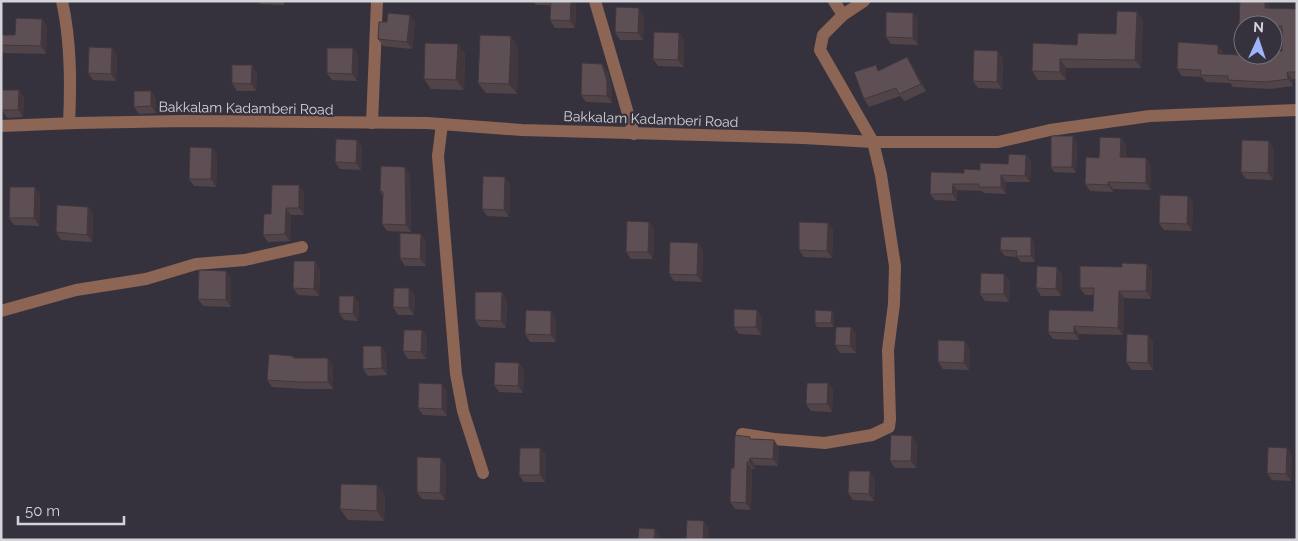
<svg xmlns="http://www.w3.org/2000/svg" width="1298" height="541" font-family="Raleway,sans-serif">
<rect width="100%" height="100%" fill="#35323e"/>
<g fill="none" stroke-linecap="round" stroke-linejoin="round">
<!-- minor -->
<g stroke="#8d6554" stroke-width="12">
<path d="M62,1C71,41 71,82 69,123"/>
<path d="M595,1L634,134"/>
<path d="M834,1L843,15"/>
<path d="M372,123L377,1"/>
<path d="M442,124L438,156L456,374L463,411L483,473"/>
<path d="M1,126L76,123L184,121L427,123L522,130L804,138L873,142H998L1050,130L1150,116L1297,110"/>
<path d="M1,311L76,290L146,279L196,264L245,260L302,247"/>
<path d="M742,434L774,439L825,443L872,435L889,427L890,419L888,350L894,304L895,266L881,175L873,142L820,50L823,35L843,15L864,1"/>
</g>
</g>
<!-- wall -->
<g fill="#514449">
<path d="M258,1H284V5L260,4Z"/>
<path d="M533,1H573L576,6L575,28H555L550,20V5H536Z"/>
<path d="M1270,6V8L1297,9V79H1292L1293,86L1271,89L1233,87L1230,83L1206,82L1202,77L1182,76L1177,69L1223,52V54L1262,56L1282,51V33H1273V25H1243V31L1239,25Z"/>
<path d="M913,13L918,20V45L891,44L886,37Z"/>
<path d="M410,15L415,22L412,49L383,46L378,39Z"/>
<path d="M644,15L643,40H620L615,32Z"/>
<path d="M42,19L47,26L46,54L3,53L2,76H1V35H15Z"/>
<path d="M1143,20L1141,68H1066V80H1038L1032,71L1077,45L1116,34Z"/>
<path d="M679,33L684,40V67L658,66L653,59Z"/>
<path d="M458,44L465,54L464,90L431,89L424,79Z"/>
<path d="M518,47L517,94L486,93L478,83Z"/>
<path d="M112,48L117,55L116,81L93,80L88,73Z"/>
<path d="M353,48L358,56L357,81L332,80L327,73Z"/>
<path d="M907,57L912,65L926,91L905,101L900,96L869,107L864,99L880,71Z"/>
<path d="M1003,58L1002,89L978,88L973,81Z"/>
<path d="M607,71L612,88V103L586,102L581,95Z"/>
<path d="M257,73L256,91H237L232,83Z"/>
<path d="M19,90L24,97L23,117L7,118L2,110Z"/>
<path d="M151,91L156,98V113L139,114L134,107Z"/>
<path d="M1073,136L1077,142L1076,173L1054,172L1051,167Z"/>
<path d="M1121,138L1126,145V157L1146,158L1151,165V190L1113,189V192L1090,191L1085,184L1099,158Z"/>
<path d="M357,140L362,147L361,170L340,169L335,162Z"/>
<path d="M212,148L217,155L216,187L194,186L189,179Z"/>
<path d="M1274,148L1273,180L1246,179L1241,172Z"/>
<path d="M1026,155L1031,161L1030,182H1006V194L984,193L982,191L957,190V201L935,200L930,194L964,173L1008,164Z"/>
<path d="M405,167L410,174L411,232L387,231L382,224L383,196L380,191Z"/>
<path d="M510,184L509,217L487,216L482,209Z"/>
<path d="M304,193V215H291L290,241L268,242L263,235L271,214Z"/>
<path d="M40,194L39,226L14,225L9,218Z"/>
<path d="M1188,196L1193,203L1192,231L1164,230L1159,223Z"/>
<path d="M88,207L93,214L92,242L61,240L56,232Z"/>
<path d="M649,222L654,229L653,259H631L626,252Z"/>
<path d="M828,223L833,230L832,258L804,257L799,250Z"/>
<path d="M426,241V266H405L400,258Z"/>
<path d="M698,243L703,251L702,282L674,281L669,274Z"/>
<path d="M1035,243V262H1021L1017,257L1005,256L1000,250Z"/>
<path d="M1147,264L1152,271L1151,299L1124,298L1123,335L1079,334V340L1053,339L1048,332L1093,311L1094,295H1085L1080,288L1122,267Z"/>
<path d="M320,269L319,296L298,295L293,288Z"/>
<path d="M1062,274L1061,296H1041L1036,288Z"/>
<path d="M231,278V307L203,306L198,299Z"/>
<path d="M1010,281L1009,302L985,301L980,294Z"/>
<path d="M415,295L414,315H398L393,307Z"/>
<path d="M354,296L359,304L358,321L344,320L339,313Z"/>
<path d="M507,300L506,328L480,327L475,320Z"/>
<path d="M832,311L834,314V327H817L815,323Z"/>
<path d="M762,317L761,335L739,334L734,327Z"/>
<path d="M556,318V342H530L525,334Z"/>
<path d="M851,327L856,334V353H840L835,345Z"/>
<path d="M422,330L427,338L426,359H408L403,351Z"/>
<path d="M1148,335L1153,342V370H1132L1126,362Z"/>
<path d="M381,346L386,353L387,375L368,376L363,369Z"/>
<path d="M970,348L969,370L943,369L938,362Z"/>
<path d="M293,356L295,358L333,365V389H304L272,387L267,380Z"/>
<path d="M524,370L523,393L499,392L494,385Z"/>
<path d="M828,383L833,390L832,412L811,411L806,404Z"/>
<path d="M447,391V416L423,415L418,408Z"/>
<path d="M751,439L774,440L779,448L778,466L755,465L754,469H752L751,510L735,509L730,502Z"/>
<path d="M917,443L916,468H895L890,461Z"/>
<path d="M1287,448L1292,455L1291,481L1272,480L1267,473Z"/>
<path d="M546,455L545,482H524L519,475Z"/>
<path d="M446,465L445,500L422,499L417,492Z"/>
<path d="M875,479L874,501L853,500L848,493Z"/>
<path d="M377,485L385,495L384,521L348,520L340,509Z"/>
</g>
<!-- shaded-wall -->
<g fill="#42373c">
<path d="M571,1H573L576,6L575,28L570,21Z"/>
<path d="M1265,1H1267L1270,6V15L1265,8Z"/>
<path d="M639,8L644,15L643,40L638,33Z"/>
<path d="M1137,12L1143,20L1141,68L1135,60Z"/>
<path d="M913,13L918,20V45L913,38Z"/>
<path d="M410,15L415,22L412,49L407,42Z"/>
<path d="M42,19L47,26L46,54L41,46Z"/>
<path d="M679,33L684,40V67L678,60Z"/>
<path d="M511,36L518,47L517,94L509,84Z"/>
<path d="M458,44L465,54L464,90L456,80Z"/>
<path d="M1218,45L1223,52V61L1218,54Z"/>
<path d="M112,48L117,55L116,81L111,74Z"/>
<path d="M353,48L358,56L357,81L352,74Z"/>
<path d="M1,50L3,53L2,76L1,74Z"/>
<path d="M998,51L1003,58L1002,89L997,82Z"/>
<path d="M907,57L912,65L926,91L921,84Z"/>
<path d="M1060,59L1066,68V80L1060,72Z"/>
<path d="M602,64L607,71L612,88V103L607,96Z"/>
<path d="M252,65L257,73L256,91L251,84Z"/>
<path d="M1287,72L1292,79L1293,86L1288,79Z"/>
<path d="M19,90L24,97L23,117L18,110Z"/>
<path d="M151,91L156,98V113L151,106Z"/>
<path d="M1073,136L1077,142L1076,173L1072,167Z"/>
<path d="M1121,138L1126,145L1125,164L1120,157Z"/>
<path d="M357,140L362,147L361,170L356,163Z"/>
<path d="M1269,141L1274,148L1273,180L1268,173Z"/>
<path d="M212,148L217,155L216,187L211,179Z"/>
<path d="M1026,155L1031,161L1030,182L1025,176Z"/>
<path d="M1146,158L1151,165V190L1146,183Z"/>
<path d="M405,167L410,174L411,232L406,225Z"/>
<path d="M1001,175L1006,182V194L1001,187Z"/>
<path d="M505,177L510,184L509,217L504,210Z"/>
<path d="M1108,182L1113,189V192L1108,185Z"/>
<path d="M953,184L957,190V201L952,194Z"/>
<path d="M299,185L304,193V215L299,208Z"/>
<path d="M35,187L40,194L39,226L34,218Z"/>
<path d="M1188,196L1193,203L1192,231L1187,224Z"/>
<path d="M88,207L93,214L92,242L87,235Z"/>
<path d="M286,208L291,215L290,241L285,234Z"/>
<path d="M649,222L654,229L653,259L648,252Z"/>
<path d="M828,223L833,230L832,258L827,251Z"/>
<path d="M421,234L426,241V266L420,259Z"/>
<path d="M1031,237L1035,243V262L1031,256Z"/>
<path d="M698,243L703,251L702,282L697,275Z"/>
<path d="M315,261L320,269L319,296L314,289Z"/>
<path d="M1147,264L1152,271L1151,299L1146,291Z"/>
<path d="M1057,267L1062,274L1061,296L1056,289Z"/>
<path d="M226,271L231,278V307L226,300Z"/>
<path d="M1004,274L1010,281L1009,302L1004,294Z"/>
<path d="M409,288L415,295L414,315L409,308Z"/>
<path d="M1119,291L1124,298L1123,335L1118,328Z"/>
<path d="M502,292L507,300L506,328L501,321Z"/>
<path d="M354,296L359,304L358,321L353,314Z"/>
<path d="M757,310L762,317L761,335L756,327Z"/>
<path d="M551,311L556,318V342L551,335Z"/>
<path d="M832,311L834,314V327L831,323Z"/>
<path d="M1074,326L1079,334V340L1074,333Z"/>
<path d="M851,327L856,334V353L850,346Z"/>
<path d="M422,330L427,338L426,359L421,352Z"/>
<path d="M1148,335L1153,342V370L1148,363Z"/>
<path d="M965,341L970,348L969,370L964,363Z"/>
<path d="M381,346L386,353L387,375L382,368Z"/>
<path d="M328,358L333,365V389L328,382Z"/>
<path d="M519,363L524,370L523,393L518,386Z"/>
<path d="M828,383L833,390L832,412L827,404Z"/>
<path d="M442,384L447,391V416L442,409Z"/>
<path d="M912,436L917,443L916,468L911,461Z"/>
<path d="M774,440L779,448L778,466L773,459Z"/>
<path d="M540,448L546,455L545,482L540,475Z"/>
<path d="M1287,448L1292,455L1291,481L1286,474Z"/>
<path d="M441,458L446,465L445,500L440,493Z"/>
<path d="M750,458L755,465L754,469L749,462Z"/>
<path d="M747,462L752,469L751,510L746,503Z"/>
<path d="M870,471L875,479L874,501L869,494Z"/>
<path d="M377,485L385,495L384,521L377,511Z"/>
<path d="M704,521L709,528L708,540H703Z"/>
<path d="M655,529L660,536V540H654Z"/>
</g>
<!-- building -->
<g fill="#5e4f55" stroke="#42373c">
<path d="M551,1H571L570,21L550,20Z"/>
<path d="M1240,1H1265V8L1297,9V72H1287L1288,79L1266,82L1228,80V76L1200,75L1201,70L1177,69L1178,42L1218,45V54L1262,56L1261,55H1273V52L1282,51V26H1273V25H1239Z"/>
<path d="M616,7L639,8L638,33L615,32Z"/>
<path d="M1117,11L1137,12L1135,60L1060,59V72L1032,71L1033,43L1077,45L1078,33L1116,34Z"/>
<path d="M886,12L913,13V38L886,37Z"/>
<path d="M388,13L410,15L407,42L378,39L379,22H387Z"/>
<path d="M16,18L42,19L41,46L1,45V35H15Z"/>
<path d="M654,32L679,33L678,60L653,59Z"/>
<path d="M480,35L511,36L509,84L478,83Z"/>
<path d="M425,43L458,44L456,80L424,79Z"/>
<path d="M89,47L112,48L111,74L88,73Z"/>
<path d="M327,48H353L352,74L327,73Z"/>
<path d="M974,50L998,51L997,82L973,81Z"/>
<path d="M907,57L921,84L899,94L896,88L864,99L854,72L876,65L878,71Z"/>
<path d="M582,63L602,64L607,81V96L581,95Z"/>
<path d="M232,65H252L251,84L232,83Z"/>
<path d="M2,90H19L18,110H2Z"/>
<path d="M134,91H151V106L134,107Z"/>
<path d="M1051,136H1073L1072,167H1051Z"/>
<path d="M1100,137L1121,138L1120,157L1146,158V183L1108,182V185L1085,184L1086,157L1099,158Z"/>
<path d="M336,139L357,140L356,163L335,162Z"/>
<path d="M1242,140L1269,141L1268,173L1241,172Z"/>
<path d="M190,147L212,148L211,179H189Z"/>
<path d="M1009,154L1026,155L1025,176L1001,175V187H979V184H953L952,194H930L931,172L964,173V169L980,170V163L1008,164Z"/>
<path d="M381,166L405,167L406,225L382,224L383,192L380,191Z"/>
<path d="M483,176L505,177L504,210L482,209Z"/>
<path d="M272,185H299V208H286L285,234L263,235L264,214H271Z"/>
<path d="M10,187H35L34,218H9Z"/>
<path d="M1160,195L1188,196L1187,224L1159,223Z"/>
<path d="M57,205L88,207L87,235L56,232Z"/>
<path d="M627,221L649,222L648,252H626Z"/>
<path d="M799,222L828,223L827,251L799,250Z"/>
<path d="M400,233L421,234L420,259L400,258Z"/>
<path d="M1001,237H1031V256H1016L1017,251L1000,250Z"/>
<path d="M670,242L698,243L697,275L669,274Z"/>
<path d="M294,261H315L314,289L293,288Z"/>
<path d="M1122,263L1147,264L1146,291H1119L1118,328L1074,326V333L1048,332L1049,310L1093,311L1094,288H1080V266L1122,267Z"/>
<path d="M1037,266L1057,267L1056,289L1036,288Z"/>
<path d="M199,270L226,271V300L198,299Z"/>
<path d="M981,273L1004,274V294H980Z"/>
<path d="M394,288H409V308L393,307Z"/>
<path d="M475,292H502L501,321L475,320Z"/>
<path d="M339,296H354L353,314L339,313Z"/>
<path d="M734,309L757,310L756,327H734Z"/>
<path d="M526,310L551,311V335L525,334Z"/>
<path d="M815,310L832,311L831,323H815Z"/>
<path d="M836,327H851L850,346L835,345Z"/>
<path d="M404,330H422L421,352L403,351Z"/>
<path d="M1127,334L1148,335V363L1126,362Z"/>
<path d="M938,340L965,341L964,363L938,362Z"/>
<path d="M363,346H381L382,368L363,369Z"/>
<path d="M269,354L293,356V358H328V382H299L267,380Z"/>
<path d="M495,362L519,363L518,386L494,385Z"/>
<path d="M419,383L442,384V409L418,408Z"/>
<path d="M807,383H828L827,404H806Z"/>
<path d="M735,435L750,437V439L774,440L773,459L750,458L749,462H747L746,503L730,502L731,468H734Z"/>
<path d="M891,435L912,436L911,461H890Z"/>
<path d="M1268,447L1287,448L1286,474L1267,473Z"/>
<path d="M520,448H540V475H519Z"/>
<path d="M417,457L441,458L440,493L417,492Z"/>
<path d="M849,471H870L869,494L848,493Z"/>
<path d="M341,484L377,485V511L340,509Z"/>
<path d="M687,520L704,521L703,540H686Z"/>
<path d="M639,528L655,529L654,540H638Z"/>
</g>
<g text-anchor="middle" stroke-width="4.5" stroke-linejoin="round" paint-order="stroke">
<!-- street labels -->
<g font-size="14" fill="#d4d3da" stroke="#35323e">
<text transform="translate(246 108) rotate(1)" y="5">Bakkalam Kadamberi Road</text>
<text transform="translate(651 119) rotate(2)" y="5">Bakkalam Kadamberi Road</text>
</g>
</g>
<!-- border -->
<rect width="1298" height="541" fill="none" stroke="#d4d3da" stroke-width="5"/>
<!-- north arrow -->
<g transform="translate(1258 40) rotate(3)"><circle r="24" fill="#35323e" stroke="#75727c"/>
<path d="M0-4L9 19L0 12L-9 19Z" fill="#9eb4fd"/>
<text y="-8" font-size="14" font-weight="bold" text-anchor="middle" fill="#d4d3da">N</text>
</g>
<!-- scale -->
<path d="M18 516v8h106v-8" fill="none" stroke="#d4d3da" stroke-width="2.5"/>
<text x="25" y="516" font-size="15" fill="#d4d3da" stroke="#35323e" stroke-width="4" paint-order="stroke">50 m</text>
</svg>
